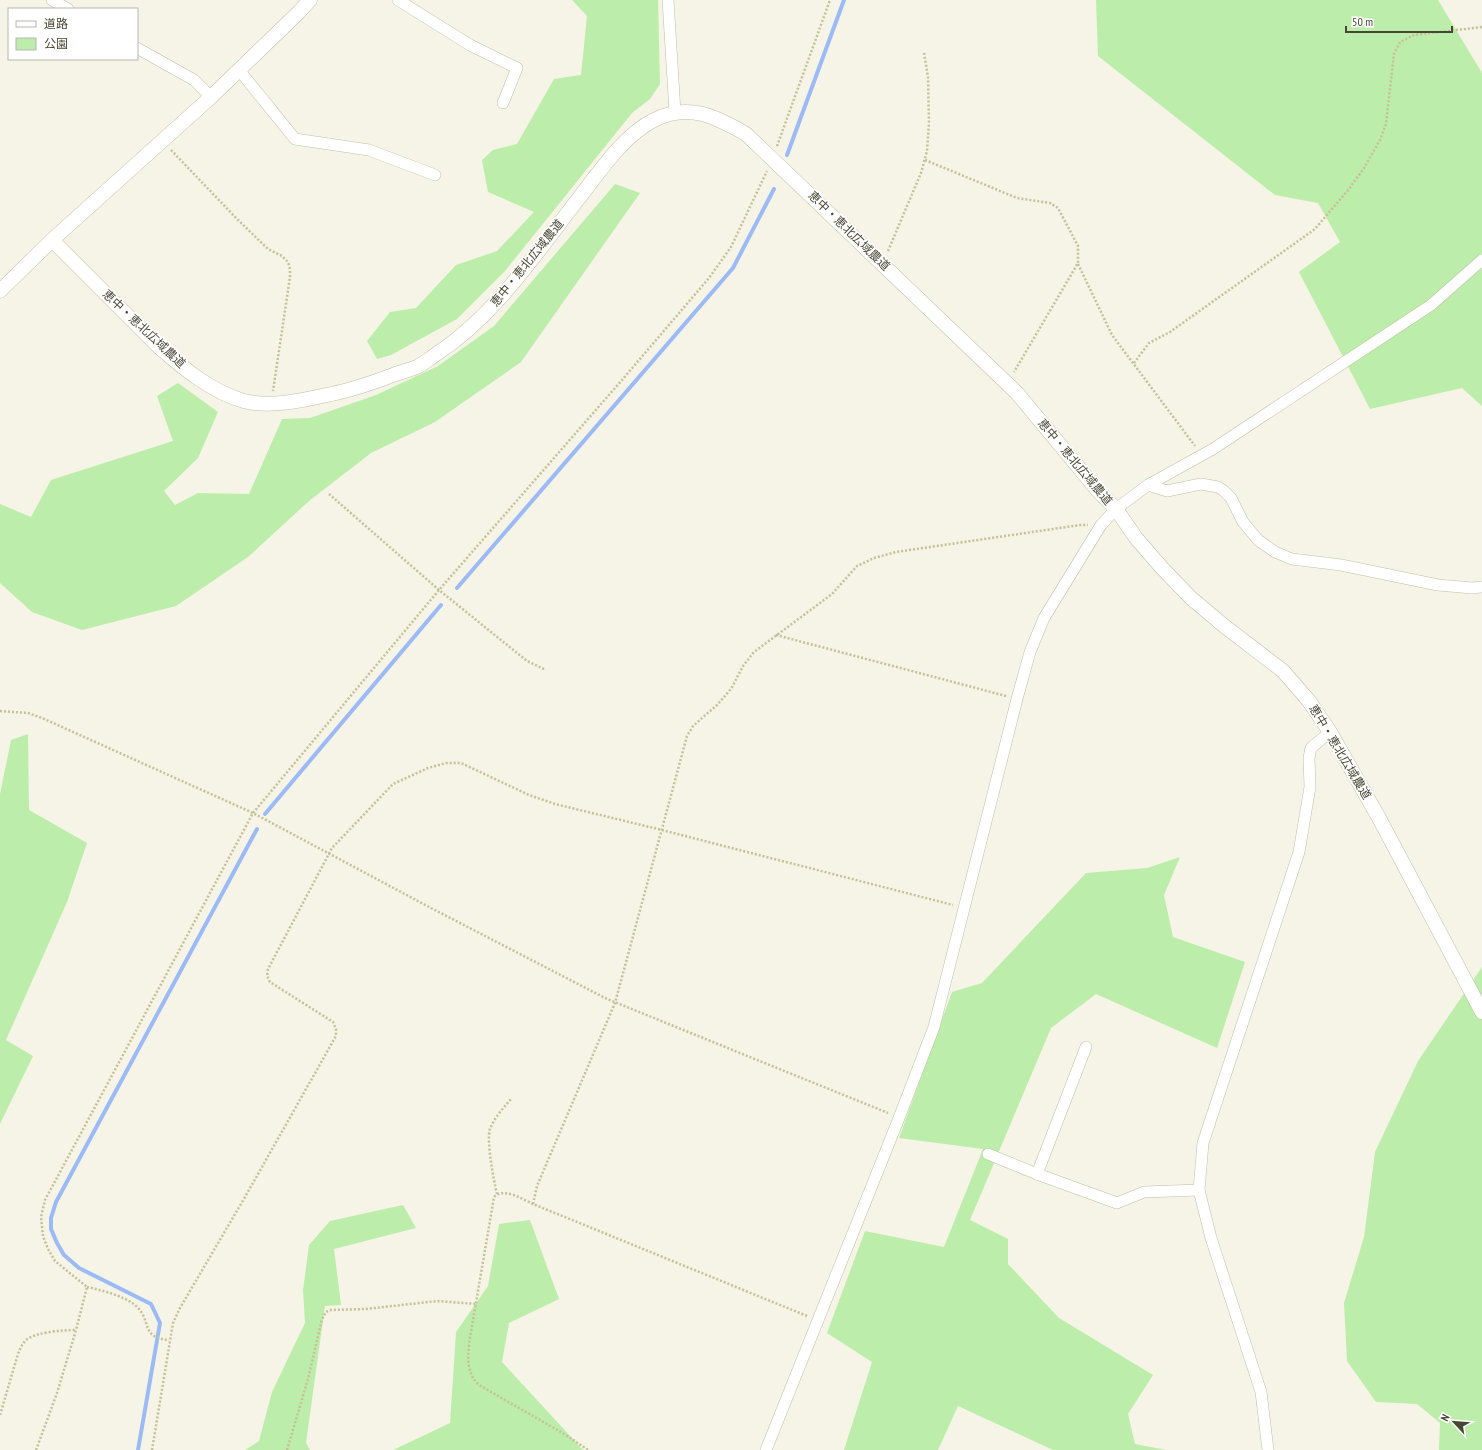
<svg xmlns="http://www.w3.org/2000/svg" width="1482" height="1450" font-family="'PT Sans Narrow','Noto Sans JP',sans-serif">
<rect width="100%" height="100%" fill="#f5f4e6"/>
<!-- green -->
<g fill="#bdedaa">
<path d="M572,0H658L660,84L650,99L632,113L505,271L457,319L391,355L377,359L367,341L390,312L416,308L456,265L497,251L534,212L488,192L482,160L493,150L517,144L554,79L581,75L587,16Z"/>
<path d="M1096,0H1438L1482,73V406L1462,388L1370,409L1299,272L1340,242L1318,203L1275,195L1098,56Z"/>
<path d="M615,184L640,193L521,362L435,422L371,453L309,501L248,557L176,606L82,630L32,612L0,583V504L31,517L51,480L173,441L157,396L178,383L218,412L198,458L164,491L175,505L198,493L249,494L282,419L310,418L376,395L438,366L494,326Z"/>
<path d="M28,734L29,810L87,843L67,902L6,1040L33,1056L0,1124V794L11,740Z"/>
<path d="M1180,857L1164,895L1173,937L1245,962L1217,1048L1096,994L1051,1028L970,1220L1008,1239V1264L1059,1318L1153,1375L1128,1414L1135,1444L1166,1450H1053L958,1406L938,1450H844L872,1362L827,1333L865,1231L944,1247L983,1149L899,1138L952,992L982,983L1086,873L1147,868Z"/>
<path d="M1482,967V1450H1439L1440,1423L1417,1404L1376,1402L1347,1361L1344,1303L1364,1237L1375,1152L1418,1061Z"/>
<path d="M403,1205L416,1228L334,1249L341,1305L325,1306L306,1443L310,1450H245L259,1441L272,1392L305,1323L303,1290L309,1245L330,1221Z"/>
<path d="M530,1220L559,1299L509,1323L502,1362L583,1450H393L450,1423L456,1332L488,1286L499,1224Z"/>
</g>
<g fill="none" stroke-linecap="round" stroke-linejoin="round">
<!-- stream -->
<g stroke="#9cbaf7" stroke-width="4">
<path d="M787,155L844,0"/>
<path d="M457,588L733,268L774,189"/>
<path d="M265,814L441,605"/>
<path d="M138,1450L160,1323L151,1304L79,1268L64,1255L57,1243L51,1229V1218L56,1202L257,829"/>
</g>
<defs>
<g id="minor">
<path d="M52,0L68,9"/>
<path d="M398,0L470,45L517,68L503,103"/>
<path d="M668,0L675,112"/>
<path d="M137,48L194,80L211,97"/>
<path d="M239,70L295,139L369,150L435,175"/>
<path d="M1148,485L1167,491L1201,484L1218,487L1224,491L1231,498L1243,522L1258,540L1275,552L1292,559L1341,565L1438,585L1472,588L1482,587"/>
<path d="M988,1154L1037,1174L1117,1203L1144,1192L1199,1190"/>
<path d="M1037,1174L1086,1047"/>
<path d="M766,1450L899,1118L934,1027L1017,699L1030,652L1044,618L1101,525L1116,509L1148,485L1213,449L1431,305L1482,260"/>
<path d="M1268,1450L1261,1392L1211,1238L1199,1190L1203,1143L1299,852L1310,787L1309,758L1311,748L1330,732"/>
</g>
<g id="tertiary">
<path d="M52,240L159,347C184,369 212,392 244,401C271,408 304,400 331,394C352,390 372,383 393,375C401,372 409,370 417,367C423,364 429,359 435,355C495,316 536,253 579,198C600,171 624,135 654,120C689,102 716,117 746,134L1017,393L1099,492L1116,509L1136,538L1162,568L1191,598L1223,625L1283,671L1309,701L1330,732L1379,818L1482,1012"/>
<path d="M0,291L52,240L211,97L299,12L310,0"/>
</g>
</defs>
<!-- minor casing -->
<use href="#minor" stroke="#c1bfa7" stroke-width="12"/>
<!-- tertiary casing -->
<use href="#tertiary" stroke="#c1bfa7" stroke-width="15"/>
<!-- path -->
<g stroke="#c4c097" stroke-width="2.5" stroke-dasharray="2 2" stroke-linecap="butt">
<path d="M777,146L830,0"/>
<path d="M171,150L238,220L268,249L282,256L288,262L290,269V277L273,391"/>
<path d="M925,160L1017,198L1050,203L1058,208L1078,246V263L1014,372"/>
<path d="M888,251L921,173L927,151L929,123L928,77L924,53"/>
<path d="M1078,264L1112,335L1195,446"/>
<path d="M1134,363L1149,343L1170,332L1315,229L1349,189L1364,168L1380,140L1386,124L1394,54L1400,42L1414,35L1482,27"/>
<path d="M329,494L439,590L527,661L546,670"/>
<path d="M776,635L1006,696"/>
<path d="M0,711L28,713L42,718L253,813L431,908L607,999L888,1113"/>
<path d="M497,1194C494,1182 486,1140 490,1129C494,1118 504,1107 512,1098"/>
<path d="M533,1204C522,1199 504,1187 494,1197L469,1344C468,1360 466,1372 479,1385L566,1435L588,1450"/>
<path d="M87,1287C101,1290 125,1296 136,1306C152,1320 140,1338 169,1340"/>
<path d="M807,1316L533,1204L537,1186L615,1003L687,736L693,726L717,705L731,689L743,666L754,652L832,594L857,566L874,558L896,552L1080,525H1088"/>
<path d="M0,1415L18,1354C20,1349 22,1344 26,1340C36,1332 63,1330 76,1330"/>
<path d="M36,1450L57,1393L76,1330L87,1287L55,1261L48,1249L43,1236L41,1217L45,1200L253,813L439,590L622,380L709,278L731,247L767,171"/>
<path d="M152,1450L173,1323L180,1308L245,1197L336,1036V1029L333,1022L270,982L267,976L268,969L332,848L393,784L428,768L446,763H461L529,795L555,804L662,830L953,905"/>
<path d="M287,1450L308,1379L322,1319L326,1312L331,1310L366,1309L437,1301L477,1304"/>
</g>
<!-- minor -->
<use href="#minor" stroke="#fff" stroke-width="11"/>
<!-- tertiary -->
<use href="#tertiary" stroke="#fff" stroke-width="14"/>
</g>
<g text-anchor="middle" stroke-width="3.5" stroke-linejoin="round" paint-order="stroke">
<!-- street labels -->
<g font-size="12" fill="#484634" stroke="#fff">
<text transform="translate(849 231) rotate(44)" y="4">恵中・恵北広域農道</text>
<text transform="translate(527 263) rotate(-51)" y="4">恵中・恵北広域農道</text>
<text transform="translate(144 329) rotate(43)" y="4">恵中・恵北広域農道</text>
<text transform="translate(1075 462) rotate(50)" y="4">恵中・恵北広域農道</text>
<text transform="translate(1340 752) rotate(59)" y="4">恵中・恵北広域農道</text>
</g>
</g>
<!-- legend -->
<rect x="8" y="8" width="130" height="52" fill="#ffffff" stroke="#b6b5ae"/>
<rect x="16" y="21" width="20" height="6" fill="#ffffff" stroke="#b6b5ae"/>
<text x="44" y="28" font-size="12" fill="#484634">道路</text>
<rect x="16" y="38" width="20" height="12" fill="#bdedaa" stroke="#b6b5ae"/>
<text x="44" y="48" font-size="12" fill="#484634">公園</text>
<!-- north arrow -->
<g transform="translate(1454 1422) rotate(296)" stroke="#ffffff" stroke-width="3" paint-order="stroke">
<path d="M0-3L7 15L0 10L-7 15Z" fill="#484634"/>
<text y="-6" font-size="11" font-weight="bold" text-anchor="middle" fill="#484634">N</text>
</g>
<!-- scale -->
<path d="M1346 26v6h106v-6" fill="none" stroke="#484634" stroke-width="2"/>
<text x="1352" y="26" font-size="12" fill="#484634" stroke="#ffffff" stroke-width="3" paint-order="stroke">50 m</text>
</svg>
